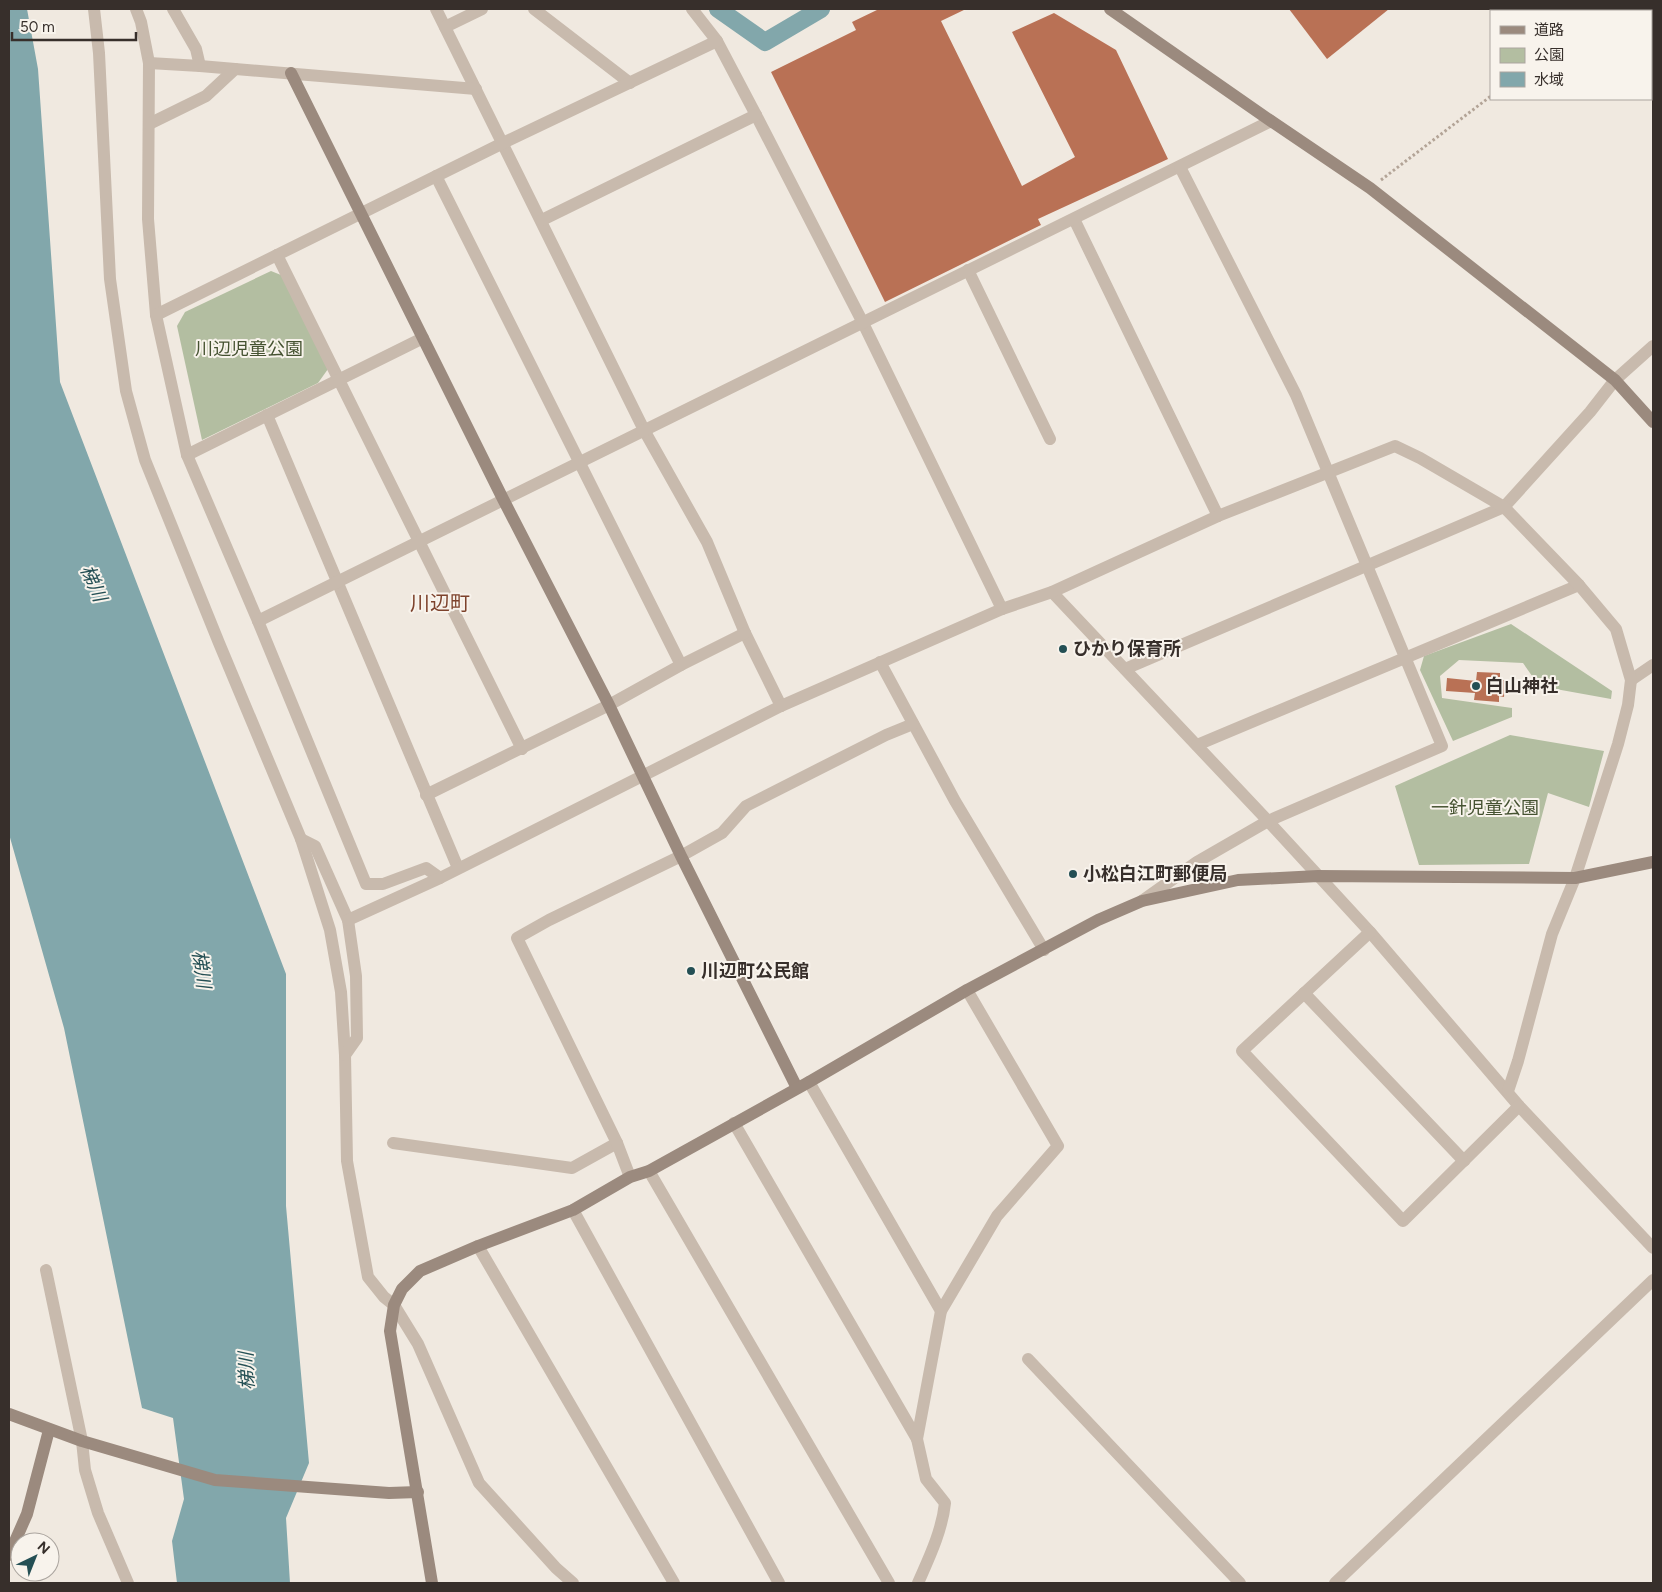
<svg xmlns="http://www.w3.org/2000/svg" width="1662" height="1592" font-family="Figtree,'Noto Sans JP',sans-serif">
<rect width="100%" height="100%" fill="#f0e9e0"/>
<!-- green -->
<g fill="#b3bea1">
<path d="M271,271L281,275L328,369L318,383L202,440L177,326L185,312Z"/>
<path d="M1511,624L1612,691L1611,699L1539,686L1523,663L1459,660L1440,676L1442,698L1512,708V717L1453,741L1420,670L1424,656Z"/>
<path d="M1510,735L1604,751L1589,807L1548,793L1529,864L1419,865L1395,786Z"/>
</g>
<!-- water -->
<path fill="#82a7ab" d="M9,9H27L38,69L60,382L286,974V1206L309,1463L286,1518L290,1583H177L172,1541L184,1499L173,1418L142,1408L64,1028L9,834Z"/>
<g fill="none" stroke-linecap="round" stroke-linejoin="round">
<!-- canal -->
<path stroke="#82a7ab" stroke-width="18" d="M718,9L765,42L821,9"/>
</g>
<!-- building -->
<g fill="#b97155">
<path d="M879,9H966L941,21L1022,186L1075,157L1012,32L1054,13L1116,50L1168,159L1038,219L1041,225L885,302L771,72L856,30L852,22Z"/>
<path d="M1289,9H1389L1327,59Z"/>
<path d="M1477,672L1500,673V680H1505L1504,697L1499,696V702L1474,700L1475,693L1446,691L1447,678L1476,681Z"/>
</g>
<g fill="none" stroke-linecap="round" stroke-linejoin="round">
<!-- path -->
<g stroke="#b3a497" stroke-width="3" stroke-dasharray="2.5 2.5" stroke-linecap="butt">
<path d="M1602,11L1605,9"/>
<path d="M1381,180L1491,96"/>
</g>
<!-- street -->
<g stroke="#c8baad" stroke-width="12">
<path d="M94,9L99,53L110,279L126,391L145,460L219,643L301,839L330,930L341,992L345,1055L347,1161L368,1277L384,1297L394,1305L418,1344L479,1483L556,1568L573,1583"/>
<path d="M136,9L141,22L149,63L148,219L156,315L187,455L258,621L366,884H383L426,868L440,878"/>
<path d="M173,9L196,49L200,66"/>
<path d="M436,9L644,430L707,542L745,633L781,706"/>
<path d="M534,9L630,83"/>
<path d="M692,9L717,41L756,115L863,323L1002,609"/>
<path d="M445,27L482,9"/>
<path d="M149,63L200,66L476,89"/>
<path d="M149,124L206,96L235,69"/>
<path d="M436,176L681,665"/>
<path d="M1074,219L1218,516"/>
<path d="M542,220L756,115"/>
<path d="M277,255L522,749"/>
<path d="M968,270L1050,439"/>
<path d="M156,315L503,143L717,41"/>
<path d="M267,415L458,868"/>
<path d="M187,455L423,338"/>
<path d="M1052,592L1268,821L1370,932L1519,1106L1653,1248"/>
<path d="M258,621L1271,121"/>
<path d="M880,662L955,801L1044,950"/>
<path d="M1125,669L1504,507L1590,412L1615,380L1653,346"/>
<path d="M1631,680L1653,665"/>
<path d="M1197,745L1579,585"/>
<path d="M426,795L609,705L681,665L745,633"/>
<path d="M301,839L315,846L348,920L356,976L357,1038L345,1055"/>
<path d="M1142,901L1197,862L1268,821L1442,746L1296,395L1180,167"/>
<path d="M348,920L440,878L781,706L1002,609L1052,592L1218,516L1395,446L1420,458L1504,507L1579,585L1616,629L1631,680L1628,705L1618,744L1575,878L1552,934L1518,1061L1508,1091"/>
<path d="M1370,932L1242,1051L1403,1221L1519,1106"/>
<path d="M1304,993L1464,1161"/>
<path d="M809,1082L941,1311"/>
<path d="M734,1123L917,1439"/>
<path d="M393,1143L572,1168L617,1143"/>
<path d="M649,1171L889,1583"/>
<path d="M630,1177L617,1143L517,938L549,920L681,856L722,833L746,806L886,735L913,724"/>
<path d="M573,1210L779,1583"/>
<path d="M478,1246L674,1583"/>
<path d="M46,1270L82,1441L85,1470L98,1513L128,1583"/>
<path d="M1028,1359L1240,1583"/>
<path d="M918,1583C929,1558 942,1531 945,1503L926,1479L917,1439L941,1311L997,1216L1058,1146L967,990"/>
<path d="M1335,1583L1653,1280"/>
</g>
<!-- secondary -->
<g stroke="#9b8a7e" stroke-width="12">
<path d="M1110,9L1271,121L1370,188L1615,380L1653,422"/>
<path d="M291,73L503,499L609,705L681,856L797,1088"/>
<path d="M9,1414L82,1441L215,1480L389,1493L418,1492"/>
<path d="M9,1555L27,1514L49,1430"/>
<path d="M432,1583L390,1331L394,1305L402,1289L420,1271L478,1246L573,1210L630,1177L649,1171L809,1082L967,990L1098,920L1142,901L1238,880L1318,876L1575,878L1653,862"/>
</g>
</g>
<!-- markers -->
<g fill="#244f54" stroke="#f8f3ec" stroke-width="2">
<circle cx="1063" cy="649" r="5"/>
<circle cx="1476" cy="686" r="5"/>
<circle cx="1073" cy="874" r="5"/>
<circle cx="691" cy="971" r="5"/>
</g>
<g text-anchor="middle" stroke-width="4" stroke-linejoin="round" paint-order="stroke">
<!-- park labels -->
<g font-size="18" fill="#455231" stroke="#f8f3ec">
<text x="249" y="355">川辺児童公園</text>
<text x="1485" y="814">一針児童公園</text>
</g>
<!-- poi labels -->
<g font-size="18" font-weight="bold" fill="#372f2b" stroke="#f8f3ec" text-anchor="start">
<text x="1073" y="655">ひかり保育所</text>
<text x="1486" y="692">白山神社</text>
<text x="1083" y="880">小松白江町郵便局</text>
<text x="701" y="977">川辺町公民館</text>
</g>
<!-- water labels -->
<g font-size="19" font-style="italic" fill="#244f54" stroke="#f8f3ec">
<text transform="translate(94 583) rotate(66)" y="7">梯川</text>
<text transform="translate(202 969) rotate(82)" y="7">梯川</text>
<text transform="translate(246 1371) rotate(-92)" y="7">梯川</text>
</g>
<!-- quarter labels -->
<g font-size="20" fill="#7d422c" stroke="#f8f3ec">
<text x="440" y="610">川辺町</text>
</g>
</g>
<!-- border -->
<rect width="1662" height="1592" fill="none" stroke="#372f2b" stroke-width="20"/>
<!-- legend -->
<rect x="1490" y="10" width="162" height="90" fill="#f8f3ec" stroke="#aba59f"/>
<rect x="1500" y="26" width="25" height="8" fill="#9b8a7e" stroke="#aba59f"/>
<text x="1534" y="35" font-size="15" fill="#372f2b">道路</text>
<rect x="1500" y="48" width="25" height="15" fill="#b3bea1" stroke="#aba59f"/>
<text x="1534" y="60" font-size="15" fill="#372f2b">公園</text>
<rect x="1500" y="72" width="25" height="15" fill="#82a7ab" stroke="#aba59f"/>
<text x="1534" y="85" font-size="15" fill="#372f2b">水域</text>
<!-- north arrow -->
<g transform="translate(35 1557) rotate(43)"><circle r="24" fill="#f8f3ec" stroke="#aba59f"/>
<path d="M0-4L9 19L0 12L-9 19Z" fill="#244f54"/>
<text y="-8" font-size="14" font-weight="bold" text-anchor="middle" fill="#372f2b">N</text>
</g>
<!-- scale -->
<path d="M12 32v8h124v-8" fill="none" stroke="#372f2b" stroke-width="2.5"/>
<text x="20" y="32" font-size="15" fill="#372f2b" stroke="#f8f3ec" stroke-width="4" paint-order="stroke">50 m</text>
</svg>
